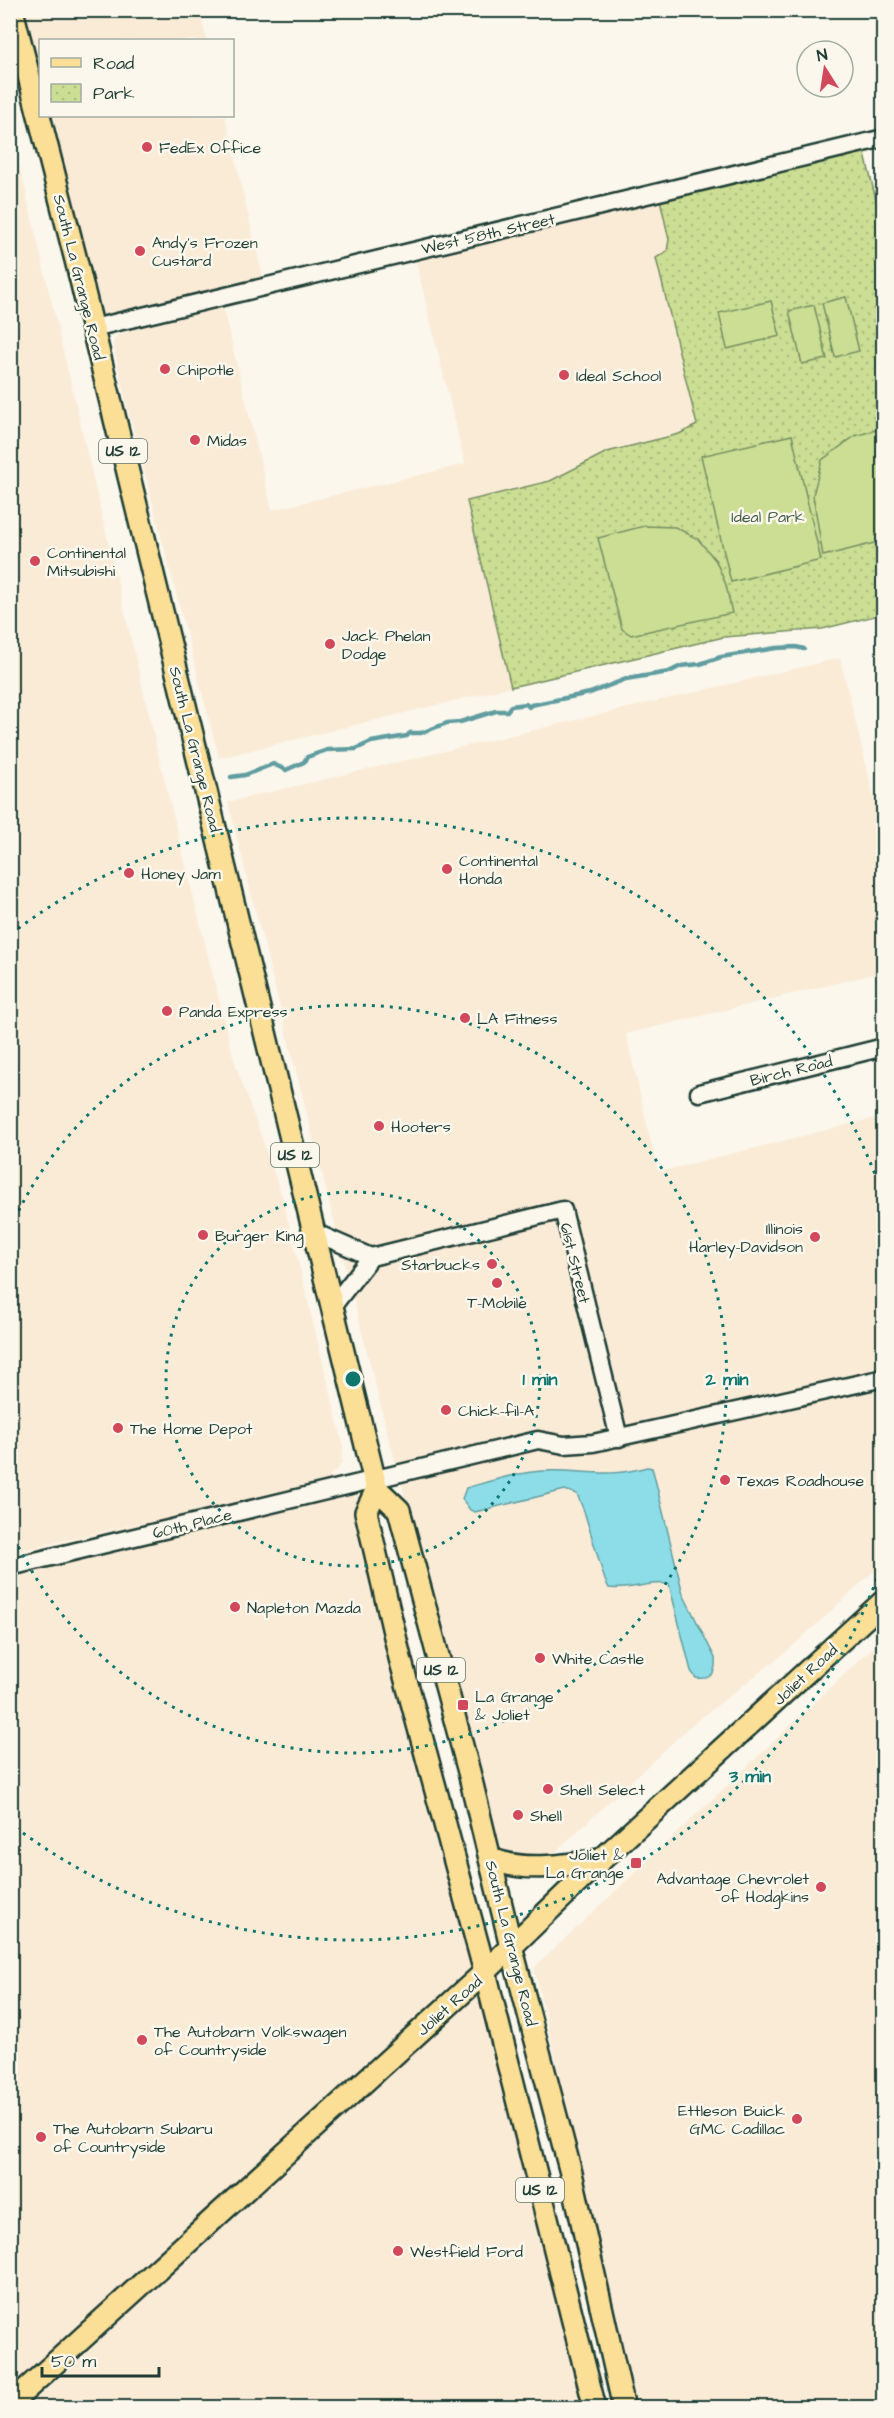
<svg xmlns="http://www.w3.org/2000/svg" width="894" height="2418" font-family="'Architects Daughter',sans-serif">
<defs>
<pattern id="park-dots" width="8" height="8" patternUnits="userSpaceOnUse" patternTransform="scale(1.5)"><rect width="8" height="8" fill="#cbde93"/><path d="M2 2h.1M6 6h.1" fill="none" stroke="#aebf7f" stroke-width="1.8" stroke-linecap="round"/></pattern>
</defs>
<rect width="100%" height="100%" fill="#fbf7ec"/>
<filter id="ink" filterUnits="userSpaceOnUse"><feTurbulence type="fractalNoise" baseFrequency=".0167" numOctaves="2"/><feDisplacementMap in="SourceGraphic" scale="12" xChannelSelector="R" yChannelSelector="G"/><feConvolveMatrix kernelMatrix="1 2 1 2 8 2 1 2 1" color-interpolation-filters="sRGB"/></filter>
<g filter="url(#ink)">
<!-- built -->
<g fill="#faebd7">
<path d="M22,11H199L207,40H40V85Z"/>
<path d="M48,116H225L264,282L99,321Z"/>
<path d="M10,125L161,766L234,1060L282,1196L343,1444L342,1463L337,1470L329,1476L372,1482L488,1962L11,2400V1555L155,1519L11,1553Z"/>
<path d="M660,199L669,240L667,251L656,258L697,425L679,434L607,452L550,481L467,501L511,687L219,758L126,401L113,344L115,337L126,331L223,307L272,510L465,464L415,258Z"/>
<path d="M840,658L883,835V972L626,1034L658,1172L883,1116V1563L792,1647L687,1729L552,1855L525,1861L506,1854L493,1831L470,1749L439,1617L389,1439L228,802Z"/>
<path d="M883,1638V2407H638L534,1968Z"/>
<path d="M481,1992L584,2407H27Z"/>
</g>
<!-- park -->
<path fill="url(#park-dots)" stroke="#758e64" stroke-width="1.5" d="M864,150L884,233L883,614L822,629L724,637L511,687L467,501L550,481L607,452L679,434L697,425L656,258L667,251L669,240L660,199Z"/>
<!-- pitch -->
<g fill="#cbde93" stroke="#758e64" stroke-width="1.5">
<path d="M846,297L859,351L835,357L822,303Z"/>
<path d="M771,301L780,336L727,349L719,313Z"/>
<path d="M814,305L827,359L802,364L789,311Z"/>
<path d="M883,428V541L823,556L813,495L822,460L855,436Z"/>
<path d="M792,435L821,560L731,582L701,456Z"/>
<path d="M644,526L675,527L698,539L716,561L726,585L732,613L631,635L622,629L598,538Z"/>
</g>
<!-- water -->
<path fill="#8ddde8" stroke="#619da0" stroke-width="1.5" d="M647,1467L652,1468L654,1475L683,1594L715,1658C716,1673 712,1680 696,1678L691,1671L669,1584C649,1581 629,1591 609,1588L605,1580L584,1511L577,1494L565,1490L475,1512L470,1510L462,1499L466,1488C491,1481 518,1472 544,1471C583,1469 606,1479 647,1467Z"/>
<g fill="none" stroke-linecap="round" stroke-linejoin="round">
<!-- stream -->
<path stroke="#619da0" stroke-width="4.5" d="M231,777L245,775L273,764L286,770L304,762L307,757L327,750L356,749L371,742L407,736L410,733H421L447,723L460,722L496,711H507L511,706L526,704L529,707L531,705L590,693L626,679L669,672L681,666L700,664L721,657L776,648L796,647L804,649"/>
<defs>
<g id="minor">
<path d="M93,328L884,138"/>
<path d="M699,1093L884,1047"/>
<path d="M314,1232L371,1257"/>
<path d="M332,1307L371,1257L563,1210L619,1438"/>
<path d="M10,1567L538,1440L564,1445L593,1443L884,1378"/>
</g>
<g id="major">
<path d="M12,10L78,268L374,1478L377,1489L399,1510L469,1772L511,1946L571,2173L624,2408"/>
<path d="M377,1489L366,1512L400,1658L485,1972L595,2408"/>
<path d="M491,1859C527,1873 563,1865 601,1860"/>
<path d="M10,2404L485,1972L601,1860L884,1601"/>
</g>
</defs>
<!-- minor casing -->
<use href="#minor" stroke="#1f3d34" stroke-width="21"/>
<!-- major casing -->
<use href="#major" stroke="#1f3d34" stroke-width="26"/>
<!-- minor -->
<use href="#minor" stroke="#fbf7ec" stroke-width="16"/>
<!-- major -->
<use href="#major" stroke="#fbdf96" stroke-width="21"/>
</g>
</g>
<!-- distance rings -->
<g fill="none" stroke="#0f766e" stroke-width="3" stroke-dasharray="3 6">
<circle cx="353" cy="1379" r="187"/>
<path d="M11 1227A374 374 0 1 1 11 1531"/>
<path d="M883 1562A561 561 0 0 1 11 1824M11 934A561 561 0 0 1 883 1196"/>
</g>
<!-- markers -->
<g fill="#d1495b" stroke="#fbf7ec" stroke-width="2">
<circle cx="147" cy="147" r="6"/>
<circle cx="140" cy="251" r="6"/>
<circle cx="165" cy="369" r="6"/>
<circle cx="564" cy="375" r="6"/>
<circle cx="195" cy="440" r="6"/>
<circle cx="35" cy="561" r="6"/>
<circle cx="330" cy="644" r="6"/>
<circle cx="447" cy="869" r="6"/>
<circle cx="129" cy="873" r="6"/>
<circle cx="167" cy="1011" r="6"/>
<circle cx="465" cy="1018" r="6"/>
<circle cx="379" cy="1126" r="6"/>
<circle cx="203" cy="1235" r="6"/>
<circle cx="815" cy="1237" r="6"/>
<circle cx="492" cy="1264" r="6"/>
<circle cx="497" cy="1283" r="6"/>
<circle cx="446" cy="1410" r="6"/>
<circle cx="118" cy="1428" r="6"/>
<circle cx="725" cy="1480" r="6"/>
<circle cx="235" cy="1607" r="6"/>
<circle cx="540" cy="1658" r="6"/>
<rect x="457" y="1699" width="12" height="12" rx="3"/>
<circle cx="548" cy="1789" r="6"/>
<circle cx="518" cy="1815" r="6"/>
<rect x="630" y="1857" width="12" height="12" rx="3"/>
<circle cx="821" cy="1887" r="6"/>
<circle cx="142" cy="2040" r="6"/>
<circle cx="797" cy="2119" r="6"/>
<circle cx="41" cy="2137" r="6"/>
<circle cx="398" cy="2251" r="6"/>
</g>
<g text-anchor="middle" stroke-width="5" stroke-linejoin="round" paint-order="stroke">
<!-- shield labels -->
<g fill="#fbf7ec" stroke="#61756b" stroke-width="1.5">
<rect x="99" y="439" width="48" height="24" rx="4.5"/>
<rect x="271" y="1143" width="48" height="24" rx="4.5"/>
<rect x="417" y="1658" width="48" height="24" rx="4.5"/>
<rect x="516" y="2178" width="48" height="24" rx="4.5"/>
</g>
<g font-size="15" font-weight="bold" fill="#1f3d34">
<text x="123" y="456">US 12</text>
<text x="295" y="1160">US 12</text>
<text x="441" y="1675">US 12</text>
<text x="540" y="2195">US 12</text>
</g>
<!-- poi labels -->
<g font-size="16" fill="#1f3d34" stroke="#fbf7ec" text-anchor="start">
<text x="159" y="153">FedEx Office</text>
<text x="152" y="248">Andy's Frozen<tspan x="152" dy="18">Custard</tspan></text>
<text x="177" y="375">Chipotle</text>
<text x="576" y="381">Ideal School</text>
<text x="207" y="446">Midas</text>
<text x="47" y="558">Continental<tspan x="47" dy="18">Mitsubishi</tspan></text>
<text x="342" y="641">Jack Phelan<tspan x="342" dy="18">Dodge</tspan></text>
<text x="459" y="866">Continental<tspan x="459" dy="18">Honda</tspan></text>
<text x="141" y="879">Honey Jam</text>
<text x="179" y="1017">Panda Express</text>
<text x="477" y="1024">LA Fitness</text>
<text x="391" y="1132">Hooters</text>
<text x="803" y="1234" text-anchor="end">Illinois<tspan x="803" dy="18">Harley-Davidson</tspan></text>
<text x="215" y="1241">Burger King</text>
<text x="480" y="1270" text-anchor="end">Starbucks</text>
<text x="497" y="1308" text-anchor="middle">T-Mobile</text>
<text x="458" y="1416">Chick-fil-A</text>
<text x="130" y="1434">The Home Depot</text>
<text x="737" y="1486">Texas Roadhouse</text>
<text x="247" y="1613">Napleton Mazda</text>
<text x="552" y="1664">White Castle</text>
<text x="475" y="1702">La Grange<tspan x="475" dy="18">&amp; Joliet</tspan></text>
<text x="560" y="1795">Shell Select</text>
<text x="530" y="1821">Shell</text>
<text x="624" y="1860" text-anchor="end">Joliet &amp;<tspan x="624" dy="18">La Grange</tspan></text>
<text x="809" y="1884" text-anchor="end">Advantage Chevrolet<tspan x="809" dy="18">of Hodgkins</tspan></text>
<text x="154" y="2037">The Autobarn Volkswagen<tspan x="154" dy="18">of Countryside</tspan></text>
<text x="785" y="2116" text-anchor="end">Ettleson Buick<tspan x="785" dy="18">GMC Cadillac</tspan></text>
<text x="53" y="2134">The Autobarn Subaru<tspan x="53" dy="18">of Countryside</tspan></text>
<text x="410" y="2257">Westfield Ford</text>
</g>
<!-- street labels -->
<g font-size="16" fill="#1f3d34" stroke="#fbf7ec">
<text transform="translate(488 233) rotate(-13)" y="6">West 58th Street</text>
<text transform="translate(80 277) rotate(76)" y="6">South La Grange Road</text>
<text transform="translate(196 749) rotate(76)" y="6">South La Grange Road</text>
<text transform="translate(791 1070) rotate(-14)" y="6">Birch Road</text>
<text transform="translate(576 1263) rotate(76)" y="6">61st Street</text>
<text transform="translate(192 1523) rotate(-14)" y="6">60th Place</text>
<text transform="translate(805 1674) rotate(-43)" y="6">Joliet Road</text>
<text transform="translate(512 1943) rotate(76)" y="6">South La Grange Road</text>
<text transform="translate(449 2005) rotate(-42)" y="6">Joliet Road</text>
</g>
<!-- park labels -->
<g font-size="16" fill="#415d47" stroke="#fbf7ec">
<text x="768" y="522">Ideal Park</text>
</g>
</g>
<circle cx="353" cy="1379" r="9" fill="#0f766e" stroke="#fbf7ec" stroke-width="3"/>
<g font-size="18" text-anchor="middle" font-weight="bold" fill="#0f766e" stroke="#fbf7ec" stroke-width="5" stroke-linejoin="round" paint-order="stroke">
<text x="540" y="1385">1 min</text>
<text x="727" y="1385">2 min</text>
<text x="750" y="1782">3 min</text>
</g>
<!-- margin -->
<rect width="894" height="2418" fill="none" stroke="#fbf7ec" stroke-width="36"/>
<rect x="18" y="18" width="858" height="2382" fill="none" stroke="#1f3d34" stroke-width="2" filter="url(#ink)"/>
<!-- legend -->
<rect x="39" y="39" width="195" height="78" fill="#fbf7ec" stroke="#a3ada2" stroke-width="1.5"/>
<rect x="51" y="58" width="30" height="9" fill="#fbdf96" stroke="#a3ada2" stroke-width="1.5"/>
<text x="93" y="69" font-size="18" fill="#1f3d34">Road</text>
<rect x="51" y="84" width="30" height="18" fill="url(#park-dots)" stroke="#a3ada2" stroke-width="1.5"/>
<text x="93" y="99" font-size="18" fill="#1f3d34">Park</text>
<!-- north arrow -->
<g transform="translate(825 69) rotate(348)"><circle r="28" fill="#fbf7ec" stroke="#a3ada2" stroke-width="1.5"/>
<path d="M0-4.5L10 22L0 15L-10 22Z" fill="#d1495b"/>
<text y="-9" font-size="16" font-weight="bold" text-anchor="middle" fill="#1f3d34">N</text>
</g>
<!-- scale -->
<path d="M42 2367v9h117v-9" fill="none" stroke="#1f3d34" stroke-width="3"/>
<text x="51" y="2367" font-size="18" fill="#1f3d34" stroke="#fbf7ec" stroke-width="4.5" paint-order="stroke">50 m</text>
</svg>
